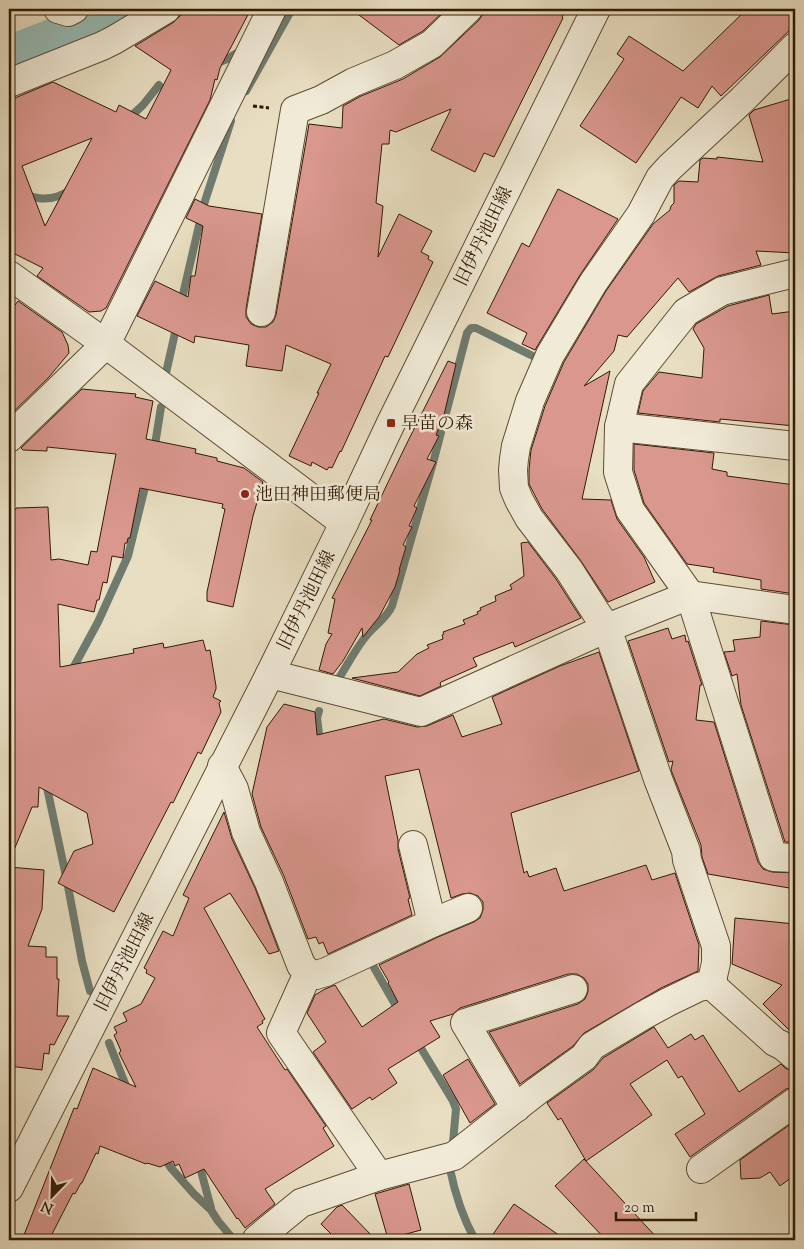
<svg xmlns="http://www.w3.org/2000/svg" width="804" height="1249" font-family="'Sorts Mill Goudy','Noto Serif JP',serif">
<rect width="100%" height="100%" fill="#e8dec1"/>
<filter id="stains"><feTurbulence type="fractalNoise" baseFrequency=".004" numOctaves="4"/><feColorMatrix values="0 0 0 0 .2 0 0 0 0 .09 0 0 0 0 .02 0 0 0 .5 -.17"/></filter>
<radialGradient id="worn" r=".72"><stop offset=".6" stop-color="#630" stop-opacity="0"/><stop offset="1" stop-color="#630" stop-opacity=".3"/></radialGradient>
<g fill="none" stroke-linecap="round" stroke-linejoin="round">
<!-- stream -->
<g stroke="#6f7b6f" stroke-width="8">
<path d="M215,64L227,59L237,53"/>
<path d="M246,91L292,9"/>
<path d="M127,120L143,105L159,85"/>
<path d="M9,187C29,198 49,205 70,190"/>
<path d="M181,303L204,204L231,121"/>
<path d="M166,373L177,324"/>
<path d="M154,451L161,407"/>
<path d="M71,672L98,622L128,556L147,479"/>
<path d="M339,678C348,664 356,648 367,635C375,625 386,619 392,606L433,463L467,333L471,328H476L541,360"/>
<path d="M319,711L317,718L320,742"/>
<path d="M46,783L67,881L82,961L90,991"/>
<path d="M260,888L258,894L264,911"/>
<path d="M372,964L400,1013"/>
<path d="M416,1040L453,1101L456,1109L453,1142"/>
<path d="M109,1043L128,1091"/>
<path d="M163,1156L171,1168L194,1194L211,1210L218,1221L234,1240"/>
<path d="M202,1161L201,1171L211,1208"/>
<path d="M450,1169C455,1194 463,1218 475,1240"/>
</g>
<!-- river -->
<path stroke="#97bcb6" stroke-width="48" d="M9,60L74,35L120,9"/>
</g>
<!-- building -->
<g fill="#d9978e" stroke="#321a04" fill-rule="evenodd">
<path d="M182,9H251L220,68L217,80L215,79L210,100L106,308L101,311L89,312L37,276L43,268L9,251V98H15L53,82L116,112L119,105L146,119L171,70L135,46L174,22L180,16ZM92,138L45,226L22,166Z"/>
<path d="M351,9H446L423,31L399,45Z"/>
<path d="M483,9H567L562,17L563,18L494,157L484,153L475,172L431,150L451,109L396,132L390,130L389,144H382L376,203L383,206L378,257L399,214L432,231L421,252L429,256L428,259L433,262L388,357L385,356L341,452L340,451L332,468L329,467L327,470L312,462L311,466L289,456L319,393H317L331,364L286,345L282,371L246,366L249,345L195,336L194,343L137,316L155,281L188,297L191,276H195L203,226L186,218L195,199L209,206L262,214L246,309V317L251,324L258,327H266L273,322L276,315L309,124L342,128L343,106L361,96L403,79L440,57L479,20L483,14Z"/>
<path d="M747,9H795V25L721,96L712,86L698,108L681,97L636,163L580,126L624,59L617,54L629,36L683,71Z"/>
<path d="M791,99L795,113V253L756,251L761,265L718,276L689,292L678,278L627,337L618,335L614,351L584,386L610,371L582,499L611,500L617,519L644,557L655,582L608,602L581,561L542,509L529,484V470L531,450L545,406L564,362L606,291L653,224L670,210L671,206L674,203V185L679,181L698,182L700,160L703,158L717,159V157L763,162L749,115L754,110Z"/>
<path d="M558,189L618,219L580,275L535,350L522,344L527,333L487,313L522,243L529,247Z"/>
<path d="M769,295L772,314L795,311V426L720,419V422L638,413L643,391L659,372L702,378L704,348L693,329L696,324L728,306Z"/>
<path d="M18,301L62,332L68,345L69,353L49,377L9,416V313Z"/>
<path d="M448,361L456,364L444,415L436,435L439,436L427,459L436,462L414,506L417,508L409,526L412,527L403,545L406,547L399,570H400L395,587L379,617L363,637L362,628L343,661L333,674L319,670L326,644L332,634L328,633L335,599L332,598L372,520H370L405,447Z"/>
<path d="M82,389L136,394L135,397L153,401L146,439L196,449L195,453L217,458V461L244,468L263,482L253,516L233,607L207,601V592L225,509L222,508L223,504L140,488L130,538H128L127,543H125L123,558L112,556L107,583L103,582L99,600H97L94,612L58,604L60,667L134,653L133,649L163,643L164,648L203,640L206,651L210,650L216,686V689L213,697L221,701L219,703L221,712L201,754L198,752L173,803L171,802L114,912L58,883L74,851L93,844L87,813L39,787L38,807H32L9,862V510L16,509V508L48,507L51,560L59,559L88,565L91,551L97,552L116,454L47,447V451L23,450L21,448Z"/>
<path d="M634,444L714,453L712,469L727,472V476L795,485V594L761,589V580L713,572L714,568L687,564L644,503L634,470Z"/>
<path d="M528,542L556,579L581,618L515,647L513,642L473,658L477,666L441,682L440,683L441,686L420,696L352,678L398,672L417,654L429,648L427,645L443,639L442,635L444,634L443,632L465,624L463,620L478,614L477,612L481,610L480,608L496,601L495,596L512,589L510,585L524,576L521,543Z"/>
<path d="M761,621L794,625L795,842H785L741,705L737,674L732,676L724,652L735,651L733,640L760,637Z"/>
<path d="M668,628L672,639L685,635L686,642L688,641L702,685H700L696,720L714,722L758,862L763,869L772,872L795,873V889L708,874L702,857L701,845L671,770L673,761L669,762L628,641Z"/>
<path d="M599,652L639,771L511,813L524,873L527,871L529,877L556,868L564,891L646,865L652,880L675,873L699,945L698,971L661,988L584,1033L573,1046L520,1084L489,1032L578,1004L585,999L588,992V984L584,978L577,974H568L460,1008L453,1014L430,1021L440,1037L388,1069L397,1083L372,1100L370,1097L352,1109L313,1052L326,1042L307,1013L315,995L325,989L335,985L362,1027L398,1002L388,983L389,982L379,965L438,937L474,922L480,918L483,910V902L478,896L470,893L462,894L451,898L419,769L385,776L398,840V849L410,898L408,899L412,915L328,954L323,942L319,944L316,937L308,939L284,876L261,827L252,794L267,727L284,704L315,712L317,735L384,719L417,727L427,726L453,715L462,737L502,724L492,697L560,666Z"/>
<path d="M224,812L232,839L255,888L279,951L269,954L230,893L204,908L265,1019L262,1021L263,1023L257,1027L285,1070L287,1069L326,1126L323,1128L334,1146L265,1189L275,1204L245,1228L238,1218L237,1219L204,1169L185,1178L179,1164L175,1166L173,1161L160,1167L147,1163L146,1164L100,1146L98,1154L96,1153L82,1183H81L75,1194L73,1193L49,1240H22L74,1108L77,1109L93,1068L136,1087L119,1053L121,1051L114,1035L117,1033L114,1027L127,1021L123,1013L141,1004L155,978L146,973L147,970L144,968L163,931L173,936L189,898L183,895Z"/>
<path d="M9,867L44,870L42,909L28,946L46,947V957H57V979H59L57,1016H69L54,1045L50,1044L49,1054L44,1053L42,1070L9,1066Z"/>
<path d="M735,918L795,924V1036L763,1004L782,985L732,964Z"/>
<path d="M654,1027L668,1048L691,1034L695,1040L703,1035L739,1092L781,1064L785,1068L792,1071H795V1087L786,1089L690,1157L675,1134L705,1114L682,1076L678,1078L667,1060L630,1084L652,1115L586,1161L561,1118L558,1120L547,1103L593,1070L603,1058Z"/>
<path d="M468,1059L495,1104L470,1123L443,1075Z"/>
<path d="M795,1121V1175L780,1186L770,1172L760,1178L741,1179L740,1160Z"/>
<path d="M584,1159L659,1240H606L555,1186Z"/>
<path d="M409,1184L421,1230L388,1239L375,1194Z"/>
<path d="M514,1204L566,1240H489Z"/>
<path d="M342,1205L376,1240H337L321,1224L337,1207Z"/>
</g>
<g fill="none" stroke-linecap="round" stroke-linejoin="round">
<defs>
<g id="minor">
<path d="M58,9L68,12L74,9"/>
<path d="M795,47L742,100L669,168L660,178L641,214L593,283L550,355L530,401L516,446L514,459L513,470L514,488L519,500L529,518L569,570L597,614L607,628L658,779L686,851L687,860L716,946V963L713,976V984L717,990L775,1042L783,1046L795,1056"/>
<path d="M9,83L102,46L114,40L166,9"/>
<path d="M795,273L722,291L686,312L629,384L619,427L618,472L630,510L690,595L773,857L795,858"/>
<path d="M9,275L106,344L344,523"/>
<path d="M261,312L295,110L321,100L354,82L395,65L432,44L468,9"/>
<path d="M619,427L795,446"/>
<path d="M9,438L106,344L272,9"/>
<path d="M270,674L421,712L607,628L690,595L795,610"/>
<path d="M222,766L234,789L246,832L269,882L301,965L308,973L281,1033L379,1176"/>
<path d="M413,845L432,923"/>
<path d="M308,973L316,975L326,972L432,923L468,908"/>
<path d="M516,1108L465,1023L573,989"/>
<path d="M701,1169L795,1102"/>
<path d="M9,1188L270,674L344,523L391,423L596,9"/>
<path d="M257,1240V1239L301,1203L379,1176L454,1156L537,1091L584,1057L592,1046L644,1015L668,1002L699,987L713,984"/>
</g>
</defs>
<!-- minor casing -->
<use href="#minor" stroke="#604b33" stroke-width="30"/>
<!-- path -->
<path stroke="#321a04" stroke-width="3" stroke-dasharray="4 2.5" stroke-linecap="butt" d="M253,106L269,108"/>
<!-- minor -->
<use href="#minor" stroke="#f0ead7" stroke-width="28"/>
</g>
<!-- markers -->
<g fill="#8f2418" stroke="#f0ead7" stroke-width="2">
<rect x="386" y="418" width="10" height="10" rx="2.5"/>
<circle cx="245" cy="494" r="5"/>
</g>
<g text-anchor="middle" stroke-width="5" stroke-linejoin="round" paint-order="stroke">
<!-- street labels -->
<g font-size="18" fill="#321a04" stroke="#f0ead7">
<text transform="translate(483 236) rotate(-64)" y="6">旧伊丹池田線</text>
<text transform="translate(306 600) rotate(-64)" y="6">旧伊丹池田線</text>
<text transform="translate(124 962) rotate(-63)" y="6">旧伊丹池田線</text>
</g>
<!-- poi labels -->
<g font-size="18" fill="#321a04" stroke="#f0ead7" text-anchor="start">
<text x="401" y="429">早苗の森</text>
<text x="255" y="500">池田神田郵便局</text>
</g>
</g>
<!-- margin -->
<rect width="804" height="1249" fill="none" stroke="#e8dec1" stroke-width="30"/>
<rect x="10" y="10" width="784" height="1229" fill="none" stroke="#321a04" stroke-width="2.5"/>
<rect x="15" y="15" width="774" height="1219" fill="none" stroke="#321a04"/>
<!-- north arrow -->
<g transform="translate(52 1196) rotate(203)" stroke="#f0ead7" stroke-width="4" paint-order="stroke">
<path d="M0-4L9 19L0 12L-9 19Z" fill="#321a04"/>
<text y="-8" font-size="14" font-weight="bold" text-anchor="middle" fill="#321a04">N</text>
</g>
<!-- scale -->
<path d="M616 1212v8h80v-8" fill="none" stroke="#321a04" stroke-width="2.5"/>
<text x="624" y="1212" font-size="15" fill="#321a04" stroke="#f0ead7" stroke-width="4" paint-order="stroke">20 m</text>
<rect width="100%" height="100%" filter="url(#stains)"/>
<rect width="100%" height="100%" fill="url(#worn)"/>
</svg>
